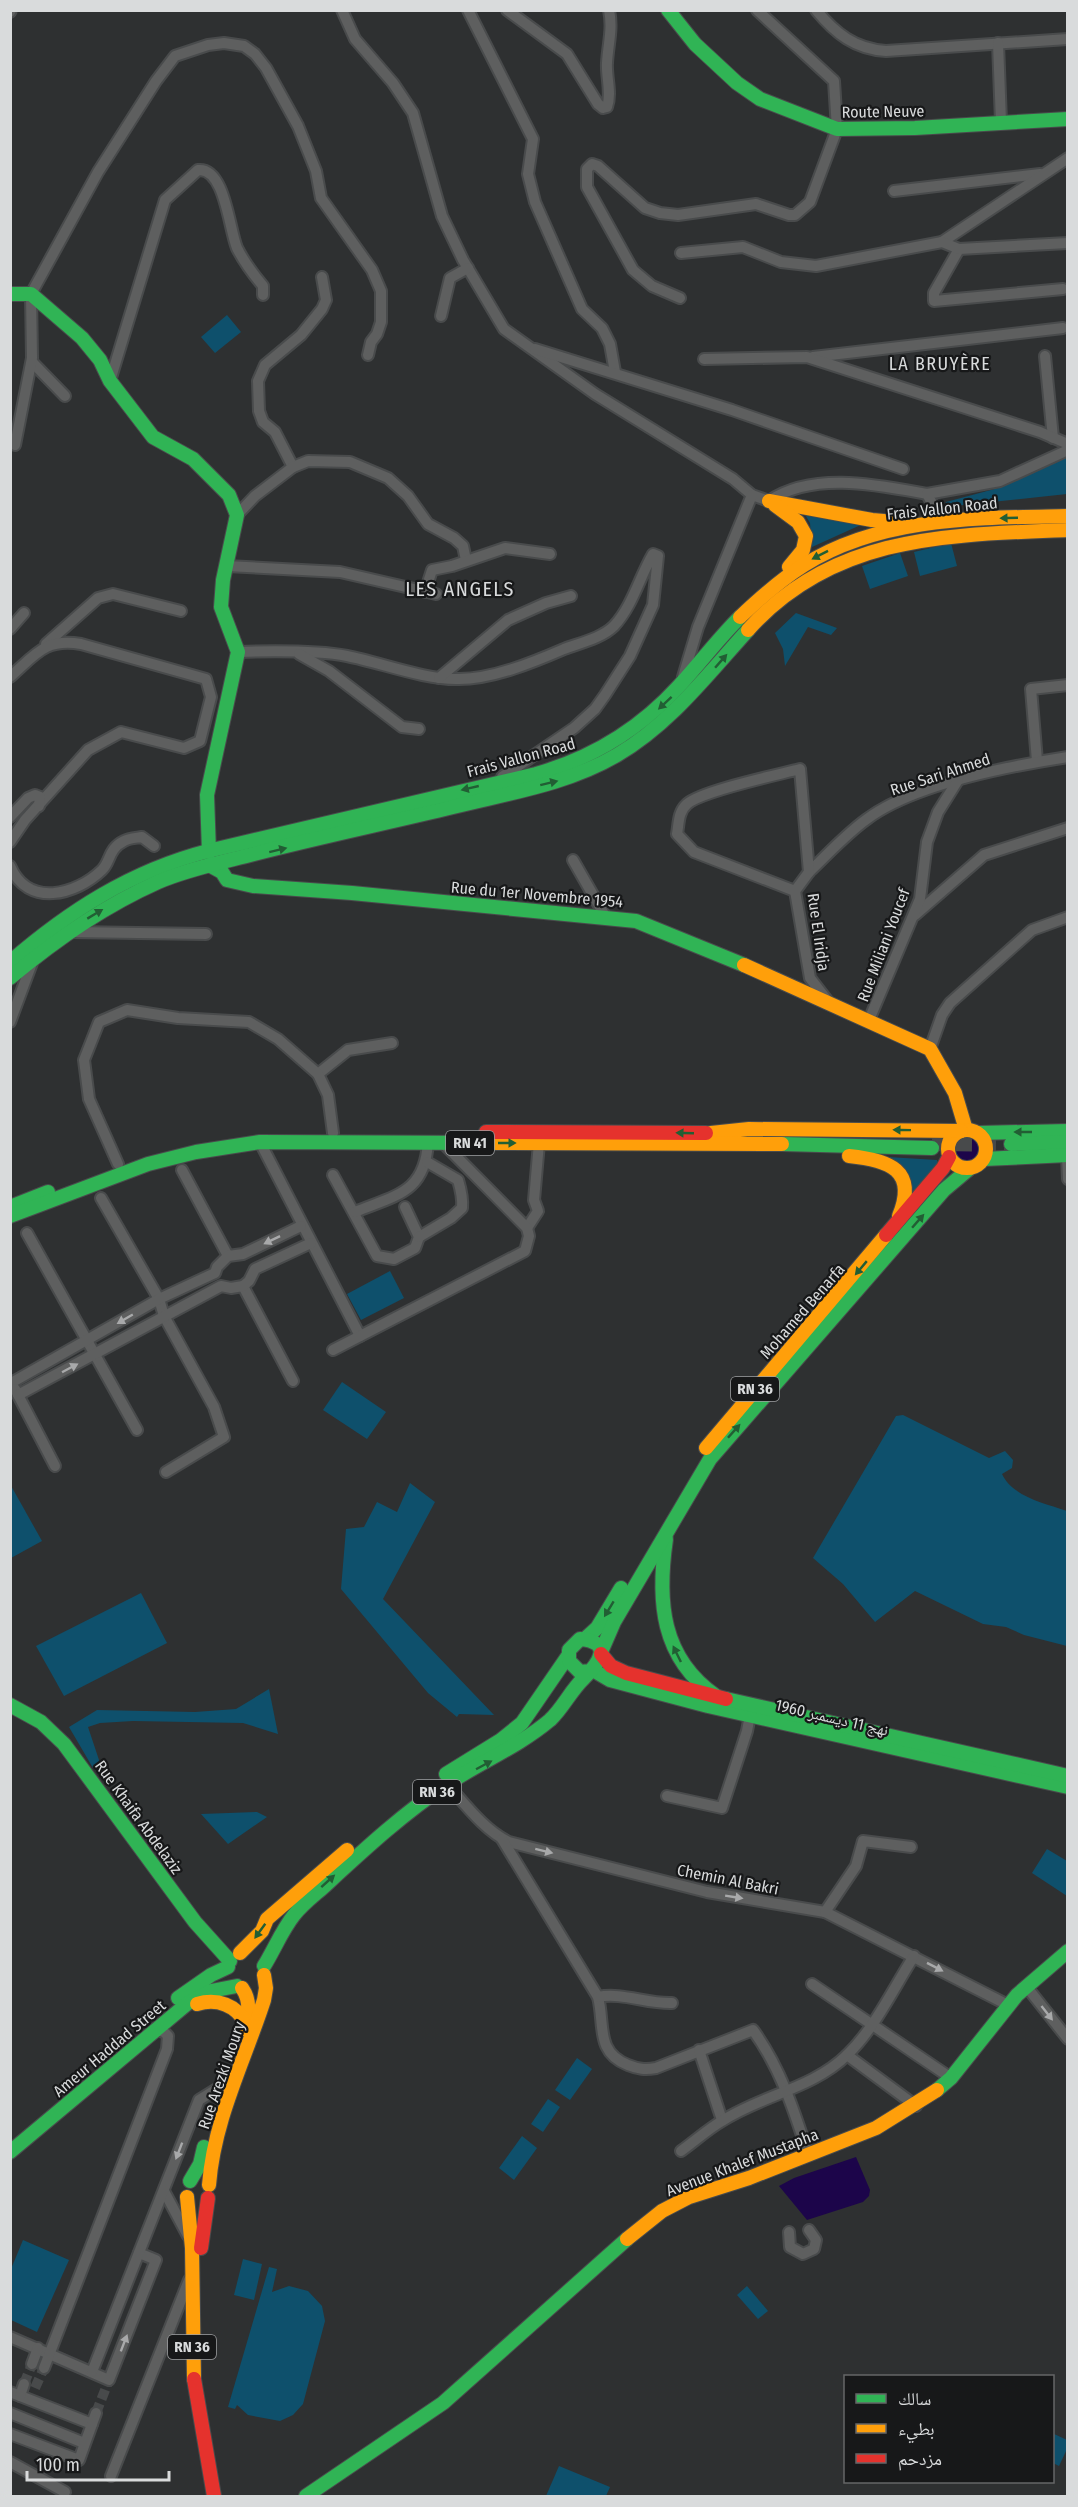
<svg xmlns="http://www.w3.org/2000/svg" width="1078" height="2507" font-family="'Fira Sans Condensed','Noto Naskh Arabic',sans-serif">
<rect width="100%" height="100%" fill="#2e3031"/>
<!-- green -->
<g fill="#0e506c">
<path d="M227,315L241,332L215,353L201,337Z"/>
<path d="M1066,458L1067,494L945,507L946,502L1002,487Z"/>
<path d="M803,511L865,523L812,547L810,523Z"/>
<path d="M951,543L957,566L920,576L914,552Z"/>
<path d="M900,553L908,576L870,589L862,566Z"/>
<path d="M796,613L837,628L831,635L808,627L785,666L783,649L775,633Z"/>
<path d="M888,1157L937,1160V1164L913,1195Z"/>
<path d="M390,1271L404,1298L361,1320L347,1294Z"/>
<path d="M342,1382L386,1412L367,1439L323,1410Z"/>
<path d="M903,1415L989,1458L1005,1451L1013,1460L1012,1468L1002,1474C1013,1497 1044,1503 1067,1511V1646L1024,1635L1006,1627L983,1624L915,1591L875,1622L843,1584L813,1558L896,1416Z"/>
<path d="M410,1483L435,1502L383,1599L494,1715L459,1714L457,1717L428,1693L341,1589L346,1529L364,1527L377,1502L397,1512Z"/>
<path d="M10,1484L42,1541L11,1558H10Z"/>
<path d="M141,1593L167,1643L64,1696L36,1646Z"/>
<path d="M269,1689L278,1734L243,1723L133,1721L100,1723L88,1727L100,1763L93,1768L69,1727L97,1710L195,1712L236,1709Z"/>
<path d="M257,1812L267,1817L228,1844L201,1814Z"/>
<path d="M1047,1849L1067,1861V1896L1032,1873Z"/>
<path d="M577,2058L592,2069L570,2100L555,2090Z"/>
<path d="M548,2099L560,2107L543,2132L531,2124Z"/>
<path d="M522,2136L537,2148L514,2180L499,2168Z"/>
<path d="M23,2240L69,2260L37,2332L11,2320V2269Z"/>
<path d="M243,2259L262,2264L254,2300L234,2295Z"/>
<path d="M269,2267L277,2269L272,2292L289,2286L308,2291L322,2306L325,2321L303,2404L293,2415L280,2421L248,2415L237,2405L235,2409L228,2407Z"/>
<path d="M747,2286L768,2311L758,2319L737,2295Z"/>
<path d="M1052,2433L1067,2440V2449L1059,2466L1053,2463Z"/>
<path d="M559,2466L610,2487L606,2496H546Z"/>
</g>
<!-- water -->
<g fill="#1c054a">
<circle cx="968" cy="1149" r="14"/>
<path d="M856,2157L870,2190L869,2196L863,2202L807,2220L779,2186L794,2178Z"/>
</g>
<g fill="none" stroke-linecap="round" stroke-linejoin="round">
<!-- street-tunnel -->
<g stroke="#484a4b" stroke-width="10" stroke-dasharray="10 5" stroke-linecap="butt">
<path d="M24,2384L32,2364"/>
<path d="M35,2388L44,2368"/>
<path d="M96,2413L109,2380"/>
</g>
<!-- primary-tunnel -->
<path stroke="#484a4b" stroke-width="16" stroke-dasharray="16 8" stroke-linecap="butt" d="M932,1143L1011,1144"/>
<defs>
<g id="street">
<path d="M342,10L355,39L393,83L413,113L442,216L463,260L504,329L595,394L733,479L752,495L769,501C813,471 878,485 927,494"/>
<path d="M468,10L533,139L528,174L535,202L582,309L602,328L610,344L615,372"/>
<path d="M507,10L567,54L598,104L603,108L607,107C612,93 606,77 607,63C608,44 613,29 609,10"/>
<path d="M816,10C836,34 855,49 886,51L1068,39"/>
<path d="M10,12L11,10"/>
<path d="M998,43L1001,122"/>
<path d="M894,191L1040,174"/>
<path d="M942,242L1068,158"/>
<path d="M959,249L934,293V301L1063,289"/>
<path d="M681,253L743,247L781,262L816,266L942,242L959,249L1068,243"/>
<path d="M680,298L652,286L633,270L587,187V169L592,164L598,166L645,208L660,213L678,215L756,204L789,215H795L810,202L837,129L834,81L757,10"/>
<path d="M441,316L450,278L468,268"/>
<path d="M535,349L732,410L903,469"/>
<path d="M1045,356L1053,438"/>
<path d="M813,357L1063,328"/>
<path d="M704,359L807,357L1040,432L1068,444"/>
<path d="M32,362L65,396"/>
<path d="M110,381L165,200L198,170C225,167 229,229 237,248C244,262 253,274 263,286V295"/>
<path d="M15,445L32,358L31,294L98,172L156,81L175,56L208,45L224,43L244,46L255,54L266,68L298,126L316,171L321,198L372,270L381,291V322L377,334L371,342L368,355"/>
<path d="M293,467L275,432L263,422L259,411L258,381L265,365L301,335L322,309L326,300L322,277"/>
<path d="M237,515L255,496L293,467L308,461L350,462L388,478L408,496L428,524L454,538L463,546L466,560"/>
<path d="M942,522L927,494L1000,481L1068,450"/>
<path d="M227,566L340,572L436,594"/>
<path d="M425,592L432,570L452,566L505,548L550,554"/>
<path d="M10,629L24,613"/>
<path d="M46,644L98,598L113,594L181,611"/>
<path d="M238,652C270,651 315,650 347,656C382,663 425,680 459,679C493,679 534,662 564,649C580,643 602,638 614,626C633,605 639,578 653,554L658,556L653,605L630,656L605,695L595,709L574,728L502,777"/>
<path d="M299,654L329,671L402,727L419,729"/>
<path d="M10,677C36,654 45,638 81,644L206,679L211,697L200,741L184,748L121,732L88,750L25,820L10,842"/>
<path d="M683,677L698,627L752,495"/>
<path d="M439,678L508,620L546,603L571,596"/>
<path d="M1037,761L1031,689L1068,685"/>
<path d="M10,817L28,798L35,795L40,797L39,806"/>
<path d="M573,860L605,916"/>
<path d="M10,866C28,908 76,895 102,870C111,861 108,849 124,841C129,838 136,838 142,837L154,846"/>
<path d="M809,872C828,854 846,834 867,819C914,784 1010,766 1068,757"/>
<path d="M795,891L694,852L677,834C679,823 678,812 687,804C701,791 777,775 800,769L809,872L795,891L810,978L827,1000"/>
<path d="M915,915L984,855L1068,828"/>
<path d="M71,932L206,934"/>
<path d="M869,1020L920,899L927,842L938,812L958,780"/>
<path d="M10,1022L32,963"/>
<path d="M930,1049L942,1015L950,1003L1032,930L1068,917"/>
<path d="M318,1074L348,1050L392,1043"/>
<path d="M260,1142L360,1336"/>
<path d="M1067,1155L1068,1179"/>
<path d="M118,1164L89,1099L84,1060L99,1022L127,1010L178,1018L249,1022L278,1039L318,1074L328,1095L333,1133"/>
<path d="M182,1170L228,1256"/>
<path d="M333,1175L377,1256L394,1259L415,1248L419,1237L405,1207"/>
<path d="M101,1198L159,1299L164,1316L214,1407L224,1437L166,1472"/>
<path d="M355,1212C396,1195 425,1193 428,1142"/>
<path d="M527,1228L538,1211L534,1200L539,1143"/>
<path d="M27,1233L137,1430"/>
<path d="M419,1237L451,1218L462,1208C463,1198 461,1190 458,1180L427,1162"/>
<path d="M243,1286L293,1381"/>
<path d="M333,1350L525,1251L529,1236L527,1228L443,1143"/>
<path d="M11,1383L159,1299L215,1273L217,1267L228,1256L243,1254L301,1226"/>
<path d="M15,1389L55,1466"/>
<path d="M18,1395L221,1286L231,1288L243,1286L249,1281L255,1269L311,1243"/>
<path d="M447,1784C465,1804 485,1831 509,1842L707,1892L825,1912L1008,2005"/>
<path d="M667,1796L722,1808L747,1731L750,1715"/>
<path d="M502,1839L598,1997C605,2024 595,2052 628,2065C638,2069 645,2070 656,2068L753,2030C780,2067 794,2110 808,2154"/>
<path d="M825,1912L856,1866L863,1841L911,1847"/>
<path d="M812,1984L951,2078"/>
<path d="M1026,1986L1068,2039"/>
<path d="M598,1997C622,1992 647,2004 672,2003"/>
<path d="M699,2050L722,2120"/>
<path d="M847,2055L916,2106"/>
<path d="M681,2151C695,2141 708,2129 722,2121C762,2095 812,2089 847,2055C875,2028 893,1989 914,1956"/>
<path d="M164,2191L188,2236"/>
<path d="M789,2232L790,2247L803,2254L814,2249L816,2240L809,2230"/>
<path d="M10,2337L109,2380L156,2260L139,2253"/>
<path d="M32,2364L38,2348"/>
<path d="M44,2368L167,2049L168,2036L164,2032L156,2030"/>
<path d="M92,2372L199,2100L220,2087"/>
<path d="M10,2392L92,2424"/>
<path d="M20,2396L24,2384"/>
<path d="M10,2413L84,2443"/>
<path d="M10,2434L79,2460L96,2413"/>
<path d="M10,2462L65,2492"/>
<path d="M111,2476L189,2280"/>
</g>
<g id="fast">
<path d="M668,10L695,44L737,83L760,99L837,129L915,128L1068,119"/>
<path d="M10,294H31L82,338L100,360L110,381L153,437L193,459L229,495L237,515L223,580L221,607L238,652L207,795L209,852"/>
<path d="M211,866L222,872L227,880L253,886L352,893L636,921L744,965"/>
<path d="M10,962C69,911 131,871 208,851L536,774C593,758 639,730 679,686C700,663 718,639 740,617"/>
<path d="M10,978C55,940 104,906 158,882C188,869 223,862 254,854C320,837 387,823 453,807C509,793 568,784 617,755C670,724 707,675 748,630"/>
<path d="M978,1133L1068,1131"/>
<path d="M782,1144L932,1148"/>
<path d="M1011,1144L1068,1142"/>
<path d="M984,1159L1068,1155"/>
<path d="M10,1207L48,1192"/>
<path d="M10,1216L148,1164L196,1152L260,1142L496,1143"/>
<path d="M666,1539C657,1601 661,1658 716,1696"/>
<path d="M585,1639L597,1628L621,1588"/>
<path d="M601,1652L614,1622L710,1459L944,1190L969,1169"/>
<path d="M593,1670L610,1680L708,1706L1068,1787"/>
<path d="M726,1699L1068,1776"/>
<path d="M10,1705L41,1722L64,1744L195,1922L230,1961"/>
<path d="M446,1774L501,1740L522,1723L568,1656"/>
<path d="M264,1966C274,1950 282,1930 294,1915C304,1902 319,1892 330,1881C367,1847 404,1813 446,1785C480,1762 518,1747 550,1720C563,1708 571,1690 584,1678C599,1663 614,1642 580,1639L569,1650V1661L580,1672L591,1671"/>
<path d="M178,1998L211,1975L228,1967"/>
<path d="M937,2090L951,2078L1017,1995L1068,1951"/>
<path d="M10,2152L188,2003L211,1991L237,1986"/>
<path d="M190,2181L200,2164L204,2147"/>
<path d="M306,2496L443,2403L627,2239"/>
</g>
<g id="slow">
<path d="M769,501L872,520L895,522"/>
<path d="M775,505L798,522L806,536L803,550L789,567"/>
<path d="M740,617C760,598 780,580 804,565C882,516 980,518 1068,516"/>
<path d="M748,630C834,534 949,535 1068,530"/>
<path d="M744,965L930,1049L955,1093L966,1130"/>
<circle cx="967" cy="1149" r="19"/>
<path d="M711,1133L749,1129L961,1131"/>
<path d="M496,1143L782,1144"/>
<path d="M849,1156C889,1160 918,1170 899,1216"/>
<path d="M706,1448L886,1235"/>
<path d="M240,1953L262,1931L267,1919L347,1850"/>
<path d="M242,1988C251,2001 249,2014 244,2029"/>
<path d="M197,2004C217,1998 237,2005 246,2024"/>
<path d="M209,2185C214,2119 244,2062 264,2000L266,1988L264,1975"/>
<path d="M187,2197L192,2248L194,2379"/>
<path d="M627,2239L662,2211L689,2197L749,2178L876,2128L937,2090"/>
</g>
<g id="jam">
<path d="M486,1132L706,1133"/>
<path d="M886,1235L943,1168L949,1157"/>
<path d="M601,1654L611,1666L626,1673L726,1699"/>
<path d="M201,2248L208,2198"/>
<path d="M194,2379L214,2496"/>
</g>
</defs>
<!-- street casing -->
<use href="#street" stroke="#494b4c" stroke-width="14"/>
<!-- fast casing -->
<use href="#fast" stroke="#494b4c" stroke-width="16"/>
<!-- slow casing -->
<use href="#slow" stroke="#494b4c" stroke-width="16"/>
<!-- jam casing -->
<use href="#jam" stroke="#494b4c" stroke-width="16"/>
<!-- street -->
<use href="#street" stroke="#5e5f5f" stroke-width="10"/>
<!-- fast -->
<use href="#fast" stroke="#30b455" stroke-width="14"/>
<!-- slow -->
<use href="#slow" stroke="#ff9f0a" stroke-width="14"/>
<!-- jam -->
<use href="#jam" stroke="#e5322d" stroke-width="14"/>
</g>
<!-- one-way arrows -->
<defs><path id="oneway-solid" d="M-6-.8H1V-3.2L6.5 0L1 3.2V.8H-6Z" transform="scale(1.5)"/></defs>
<g fill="#225e34">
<use href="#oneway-solid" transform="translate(1009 518) rotate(178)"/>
<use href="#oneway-solid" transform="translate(820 555) rotate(153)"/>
<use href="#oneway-solid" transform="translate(721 661) rotate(-49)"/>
<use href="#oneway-solid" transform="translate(665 703) rotate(137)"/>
<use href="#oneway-solid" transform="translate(549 783) rotate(-14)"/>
<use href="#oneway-solid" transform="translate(470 788) rotate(167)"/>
<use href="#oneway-solid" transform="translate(278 850) rotate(-14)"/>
<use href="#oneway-solid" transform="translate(95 914) rotate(-31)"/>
<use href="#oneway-solid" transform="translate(902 1130) rotate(-179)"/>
<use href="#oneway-solid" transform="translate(1023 1132) rotate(180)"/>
<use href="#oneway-solid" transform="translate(685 1133) rotate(-178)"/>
<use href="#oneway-solid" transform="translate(507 1143)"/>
<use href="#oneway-solid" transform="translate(918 1221) rotate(-49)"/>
<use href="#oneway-solid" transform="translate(861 1268) rotate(130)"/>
<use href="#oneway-solid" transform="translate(734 1431) rotate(-48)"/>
<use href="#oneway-solid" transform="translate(609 1609) rotate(121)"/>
<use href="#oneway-solid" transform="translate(677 1654) rotate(-116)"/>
<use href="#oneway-solid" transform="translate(484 1765) rotate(-28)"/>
<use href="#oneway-solid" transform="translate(328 1881) rotate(-42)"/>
<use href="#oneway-solid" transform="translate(260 1931) rotate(126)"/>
</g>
<g fill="#a8a9aa">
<use href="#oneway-solid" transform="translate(272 1240) rotate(154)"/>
<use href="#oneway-solid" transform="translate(125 1319) rotate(150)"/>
<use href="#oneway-solid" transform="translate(70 1368) rotate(-28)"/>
<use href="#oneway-solid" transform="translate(544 1851) rotate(14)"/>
<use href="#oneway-solid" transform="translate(734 1897) rotate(9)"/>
<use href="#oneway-solid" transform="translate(935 1967) rotate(27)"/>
<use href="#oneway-solid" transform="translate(1047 2013) rotate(52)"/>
<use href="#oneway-solid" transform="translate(179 2151) rotate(111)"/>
<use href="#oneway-solid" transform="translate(124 2343) rotate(-69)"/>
</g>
<g text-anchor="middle" stroke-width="4.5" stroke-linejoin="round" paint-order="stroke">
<!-- shield labels -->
<g fill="#171819" stroke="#9fa0a2" stroke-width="1.5">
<rect x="446" y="1131" width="48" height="24" rx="4.5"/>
<rect x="731" y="1377" width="48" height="24" rx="4.5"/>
<rect x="413" y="1780" width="48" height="24" rx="4.5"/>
<rect x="168" y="2335" width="48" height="24" rx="4.5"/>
</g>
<g font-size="15" font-weight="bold" fill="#d9dbdc">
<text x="470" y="1148">RN 41</text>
<text x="755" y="1394">RN 36</text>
<text x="437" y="1797">RN 36</text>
<text x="192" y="2352">RN 36</text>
</g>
<!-- street labels -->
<g font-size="16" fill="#d9dbdc" stroke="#171819">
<text transform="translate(883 111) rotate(-1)" y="6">Route Neuve</text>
<text transform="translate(942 508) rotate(-6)" y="6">Frais Vallon Road</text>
<text transform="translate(521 757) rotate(-15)" y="6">Frais Vallon Road</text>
<text transform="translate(940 774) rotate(-18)" y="6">Rue Sari Ahmed</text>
<text transform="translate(537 894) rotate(5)" y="6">Rue du 1er Novembre 1954</text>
<text transform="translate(819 932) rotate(82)" y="6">Rue El Iridja</text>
<text transform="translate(883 945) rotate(-69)" y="6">Rue Miliani Youcef</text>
<text transform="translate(802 1311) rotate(-49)" y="6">Mohamed Benarfa</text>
<text transform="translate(832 1717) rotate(13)" y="6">نهج 11 ديسمبر 1960</text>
<text transform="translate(139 1817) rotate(54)" y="6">Rue Khaifa Abdelaziz</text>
<text transform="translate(728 1879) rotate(11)" y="6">Chemin Al Bakri</text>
<text transform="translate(109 2048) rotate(-40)" y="6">Ameur Haddad Street</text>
<text transform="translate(221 2075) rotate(-71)" y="6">Rue Arezki Moury</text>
<text transform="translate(742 2162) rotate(-21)" y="6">Avenue Khalef Mustapha</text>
</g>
<!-- neighbourhood labels -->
<g font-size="18" letter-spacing="1.5" fill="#d9dbdc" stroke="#171819">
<text x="940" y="370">LA BRUYÈRE</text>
</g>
<!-- quarter labels -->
<g font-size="20" letter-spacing="1.5" fill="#d9dbdc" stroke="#171819">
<text x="460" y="596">LES ANGELS</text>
</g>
</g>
<!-- border -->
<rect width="1078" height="2507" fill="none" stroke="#d9dbdc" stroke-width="24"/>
<!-- legend -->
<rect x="844" y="2375" width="210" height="108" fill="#171819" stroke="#656667" stroke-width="1.5"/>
<rect x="856" y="2394" width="30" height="9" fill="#30b455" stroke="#656667" stroke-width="1.5"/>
<text x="898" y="2405" font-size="18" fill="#d9dbdc">سالك</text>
<rect x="856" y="2424" width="30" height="9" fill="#ff9f0a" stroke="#656667" stroke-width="1.5"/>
<text x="898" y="2435" font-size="18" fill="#d9dbdc">بطيء</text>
<rect x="856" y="2454" width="30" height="9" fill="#e5322d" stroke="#656667" stroke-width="1.5"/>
<text x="898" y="2465" font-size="18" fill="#d9dbdc">مزدحم</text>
<!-- scale -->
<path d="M27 2471v9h142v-9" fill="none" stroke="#d9dbdc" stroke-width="3"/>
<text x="36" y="2471" font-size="18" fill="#d9dbdc" stroke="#171819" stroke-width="4.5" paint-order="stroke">100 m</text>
</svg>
